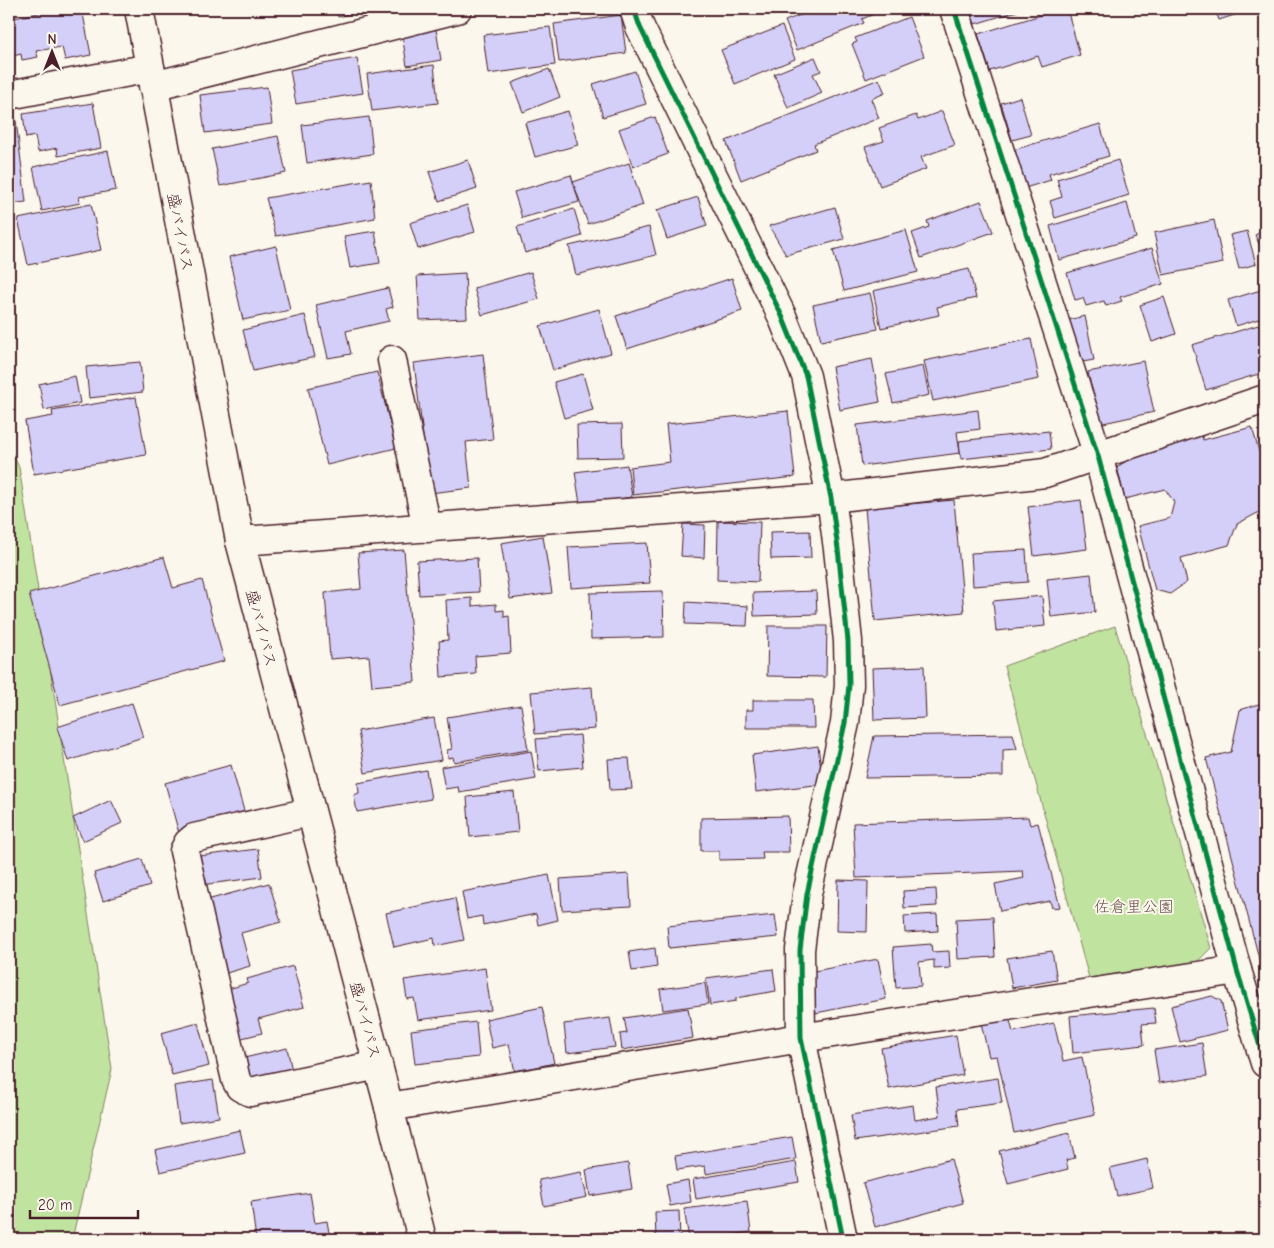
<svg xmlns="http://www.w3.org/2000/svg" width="1274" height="1248" font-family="'Comic Neue','Klee One',sans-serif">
<rect width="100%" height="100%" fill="#fbf7ec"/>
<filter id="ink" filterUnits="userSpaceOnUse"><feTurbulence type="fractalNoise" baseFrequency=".02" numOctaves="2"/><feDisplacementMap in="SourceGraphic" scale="10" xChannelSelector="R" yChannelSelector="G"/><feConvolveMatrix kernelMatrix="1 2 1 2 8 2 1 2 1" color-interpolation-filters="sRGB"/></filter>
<g filter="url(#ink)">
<!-- green -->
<g fill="#c0e49f" stroke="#858265">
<path d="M9,447L19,467L112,1069L72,1239H9Z"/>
<path d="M1115,626L1211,948L1197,962L1089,978L1004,666Z"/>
</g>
<!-- building -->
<g fill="#d4cff8" stroke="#4a1f2b">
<path d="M58,9H82L91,55L65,60L62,47L36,51L38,57L22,60L21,54L9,57V19Z"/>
<path d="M336,9H360L361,11L338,17Z"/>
<path d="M765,9H787L767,15Z"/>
<path d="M816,9H872L874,14L862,19L864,23L797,50L785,21Z"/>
<path d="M970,9H1024L975,24Z"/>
<path d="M1061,9H1067L1080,55L1042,67L1038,56L990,71L978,34Z"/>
<path d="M1215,9H1253L1219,20Z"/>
<path d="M621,15L626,53L559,62L554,24Z"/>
<path d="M909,17L924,56L866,79L852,44L857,42L855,38Z"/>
<path d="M435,23L441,60L407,66L401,28Z"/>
<path d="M782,26L795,59L735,84L721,50Z"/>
<path d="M550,27L555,65L488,74L483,35Z"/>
<path d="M815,57L821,71L813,74L822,93L788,108L774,74Z"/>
<path d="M357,58L363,93L296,104L290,70Z"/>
<path d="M434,65L438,103L372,111L367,74Z"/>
<path d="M549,69L560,97L523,112L512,83Z"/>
<path d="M635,71L646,104L603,117L593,84Z"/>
<path d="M879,79L885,93L871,99L879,118L814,144L816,150L741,180L726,141Z"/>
<path d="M267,87L272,124L205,133L200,95Z"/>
<path d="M1020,97L1031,135L1012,140L1001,103Z"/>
<path d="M93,103L101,148L58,156L57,148L38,152L35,136L26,138L23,114Z"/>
<path d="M14,104L26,202L9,204V105Z"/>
<path d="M568,111L578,145L535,157L525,123Z"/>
<path d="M942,111L955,145L921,157L926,169L880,186L865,147L884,141L879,128L916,115L918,120Z"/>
<path d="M369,117L373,154L307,163L302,125Z"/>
<path d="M655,117L668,154L633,167L619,129Z"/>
<path d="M1100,124L1109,156L1049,174L1051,180L1025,188L1013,150Z"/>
<path d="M278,136L286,173L220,186L212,149Z"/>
<path d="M108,151L116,190L79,197L80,203L42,211L33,167Z"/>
<path d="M468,160L477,189L439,201L429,172Z"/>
<path d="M1118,160L1129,195L1055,218L1050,201L1062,197L1057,179Z"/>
<path d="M629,163L643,205L588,224L573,182Z"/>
<path d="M571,175L579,202L522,218L514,192Z"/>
<path d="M371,180L375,218L276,236L266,198Z"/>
<path d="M698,197L707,226L667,239L657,210Z"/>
<path d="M981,201L993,232L921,258L912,233L929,227L927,221Z"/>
<path d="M1127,203L1136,238L1059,260L1050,226Z"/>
<path d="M91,204L101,250L28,265L18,219Z"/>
<path d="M467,205L475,232L418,249L410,223Z"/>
<path d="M835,207L844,239L786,255L769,226Z"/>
<path d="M574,209L582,236L525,253L517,227Z"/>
<path d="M1214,220L1223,263L1163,275L1154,233Z"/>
<path d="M649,227L656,255L576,275L569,246Z"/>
<path d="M906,230L918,272L844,291L833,250Z"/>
<path d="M1265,230V257L1255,235Z"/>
<path d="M375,231L380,263L350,268L344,236Z"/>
<path d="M1247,231L1256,264L1239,269L1230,235Z"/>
<path d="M276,246L290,310L243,320L229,257Z"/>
<path d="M1152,248L1163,284L1120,297L1122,301L1106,306L1104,301L1086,306L1083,298L1075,300L1067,273Z"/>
<path d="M969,269L976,298L937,307L939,315L881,328L873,291Z"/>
<path d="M531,272L539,299L482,315L474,288Z"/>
<path d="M465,273L467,318L420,320L417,276Z"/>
<path d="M732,278L742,311L627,349L616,316Z"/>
<path d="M388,288L393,307L386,309L389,321L346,331L351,354L328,358L316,305Z"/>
<path d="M1264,289L1265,317L1236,326L1228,300Z"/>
<path d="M870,293L878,329L821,341L813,305Z"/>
<path d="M1164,297L1176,334L1152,342L1140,305Z"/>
<path d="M599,309L611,353L553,370L540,326Z"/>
<path d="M305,315L315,357L253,371L243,330Z"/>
<path d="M1085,316L1094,360L1077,363L1068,320Z"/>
<path d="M1265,323V372L1206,390L1192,345Z"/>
<path d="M1031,339L1039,379L933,401L924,361Z"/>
<path d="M483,354L493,439L466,442L471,488L430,493L414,363Z"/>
<path d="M872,359L880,402L840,410L832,367Z"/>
<path d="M1143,361L1154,412L1099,424L1088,372Z"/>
<path d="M140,362L143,392L89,398L86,367Z"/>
<path d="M923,366L929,395L893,403L886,374Z"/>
<path d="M377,372L396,448L327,465L308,388Z"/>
<path d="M583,374L593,410L564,418L554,382Z"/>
<path d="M75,376L80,403L44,410L39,384Z"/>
<path d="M136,397L146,455L34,474L25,421L53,416L52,411Z"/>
<path d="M978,410L980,429L957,432L960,453L862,466L857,425Z"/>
<path d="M788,411L795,477L633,495L630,467L670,462L666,424Z"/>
<path d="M622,424L623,457L578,458L577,425Z"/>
<path d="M1252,427L1265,473V509L1237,524L1229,545L1181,558L1187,582L1170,594L1155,590L1138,526L1170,518L1174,502L1165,489L1125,499L1117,467L1149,446L1201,432L1203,440Z"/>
<path d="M1049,431L1051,449L961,459L959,441Z"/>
<path d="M627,465L632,497L580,504L575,472Z"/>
<path d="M954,500L964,612L875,621L865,508Z"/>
<path d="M1081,500L1087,549L1034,556L1028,507Z"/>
<path d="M718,521L760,522L758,582L717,580Z"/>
<path d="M683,524L705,525L704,558L681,556Z"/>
<path d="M810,531L811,558L771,559L770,532Z"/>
<path d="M543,536L552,593L510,599L501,543Z"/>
<path d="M647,543L650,583L571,588L568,547Z"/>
<path d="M404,550L415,682L372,686L369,656L330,659L325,593L361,589L358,553Z"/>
<path d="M1026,550L1028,582L973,586L971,553Z"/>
<path d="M164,557L173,588L202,580L224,661L60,705L29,594Z"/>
<path d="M477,558L479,592L419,595L417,561Z"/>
<path d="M1091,574L1095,612L1051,617L1047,579Z"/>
<path d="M1265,587V609L1260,588Z"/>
<path d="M663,591L664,637L591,639L590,593Z"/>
<path d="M816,591L817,614L754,616L753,593Z"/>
<path d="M1042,596L1045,626L996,631L993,601Z"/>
<path d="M472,598V606L496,604V611L504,610V617L509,616L511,653L475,656L476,674L441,677L439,641L448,640L446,600Z"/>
<path d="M686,602L748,606L747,626L685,624Z"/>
<path d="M768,626H827L826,677L767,676Z"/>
<path d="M924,666L926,718L874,720L872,668Z"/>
<path d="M592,687L595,729L535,734L531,692Z"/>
<path d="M753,700H813L814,728H746V710H753Z"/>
<path d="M1265,702V981L1206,758L1231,752L1240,710Z"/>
<path d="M132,703L143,737L68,761L57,727Z"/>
<path d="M521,705L528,750L454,762L453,757L448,758L447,750L452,749L447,717Z"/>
<path d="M434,718L442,760L365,773L358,731Z"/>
<path d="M1013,734L1017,749L1003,750V776L865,778L874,736Z"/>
<path d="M580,735L583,767L539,771L536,739Z"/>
<path d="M818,746L823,784L756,792L752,755Z"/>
<path d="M531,751L536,779L459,792L458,787L445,789L441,767Z"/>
<path d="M629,758L632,789L610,790L608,759Z"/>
<path d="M231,765L246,818L180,837L165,783Z"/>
<path d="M426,770L431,799L357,812L354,795L359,793L358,783Z"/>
<path d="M514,792L518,832L470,837L467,797Z"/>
<path d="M111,800L122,823L83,841L73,818Z"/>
<path d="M788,816L789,852H762L763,859L719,860V851H701V818Z"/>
<path d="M1028,817L1030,825L1038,823L1060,907L1052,908L1050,901L1000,911L995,884L1024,878L1023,871L856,878L853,823Z"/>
<path d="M258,849L262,877L193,886L190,857Z"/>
<path d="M142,859L150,886L103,901L94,873Z"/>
<path d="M629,874L631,906L562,910L560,879Z"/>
<path d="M549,875L558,920L538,925L536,914L483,925L482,916L467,919L462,892Z"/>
<path d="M838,880L868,881L867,932L837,931Z"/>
<path d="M269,883L281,922L241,933L250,966L220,975L200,902Z"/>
<path d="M936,889L937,906L904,908L903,891Z"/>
<path d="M455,898L464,940L435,946L434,938L394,947L386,913Z"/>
<path d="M937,914L938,931L905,933L904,916Z"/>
<path d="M775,915L778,937L669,948L667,926Z"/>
<path d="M993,917L995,957L958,959L956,919Z"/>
<path d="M931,944L932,952L949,951L950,968L934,969V960L919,962L921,986L896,988L893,947Z"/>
<path d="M655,948L657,967L632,971L629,952Z"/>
<path d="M1052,951L1057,980L1012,988L1007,958Z"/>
<path d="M878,959L886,999L816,1013L809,972Z"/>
<path d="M293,966L304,1007L258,1019L262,1033L238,1039L225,990L248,983L247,979Z"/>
<path d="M485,968L491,1010L418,1020L414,998L407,999L404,980Z"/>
<path d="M773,969L776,991L736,998V1001L710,1005L706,978Z"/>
<path d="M705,983L708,1004L663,1010L660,989Z"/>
<path d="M1212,996L1221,1001L1228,1030L1180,1042L1171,1006Z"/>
<path d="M542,1007L554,1063L515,1072L509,1044L492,1048L486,1019Z"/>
<path d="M688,1008L693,1038L622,1050L620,1034L627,1033L624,1018Z"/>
<path d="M1154,1008L1156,1023L1142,1024L1144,1045L1073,1053L1070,1016Z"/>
<path d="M1009,1017L1013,1032L1054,1023L1063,1061L1082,1057L1095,1115L1014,1133L997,1056L989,1057L981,1023Z"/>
<path d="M610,1018L615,1047L567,1053L564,1024Z"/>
<path d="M476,1022L479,1057L415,1064L411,1030Z"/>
<path d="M198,1023L209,1066L172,1075L161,1033Z"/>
<path d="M956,1035L963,1075L889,1089L881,1048Z"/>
<path d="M1202,1043L1207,1076L1159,1083L1154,1050Z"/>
<path d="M287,1048L293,1075L246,1086L240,1059Z"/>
<path d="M998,1078L1002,1103L957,1109L959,1126L855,1141L851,1115L913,1105L915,1120L940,1116L936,1087Z"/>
<path d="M213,1080L219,1117L179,1123L174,1086Z"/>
<path d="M240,1130L245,1153L160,1172L155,1150Z"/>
<path d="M1069,1133L1075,1158L1066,1160L1068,1169L1008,1184L999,1151Z"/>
<path d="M792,1137L796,1159L706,1174L705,1166L677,1170L675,1156Z"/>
<path d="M951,1159L963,1203L875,1227L863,1183Z"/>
<path d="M1147,1159L1153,1188L1117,1196L1110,1168Z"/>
<path d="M796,1162L799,1182L696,1199L693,1179Z"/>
<path d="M628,1163L632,1189L590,1196L586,1170Z"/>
<path d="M581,1172L587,1197L544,1206L539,1180Z"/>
<path d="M688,1180L691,1202L670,1206L666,1184Z"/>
<path d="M310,1193L315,1223L327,1221L330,1239H256L251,1202Z"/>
<path d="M747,1201L751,1232L724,1236L725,1239H689L684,1209Z"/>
<path d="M679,1211L680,1239H656L655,1212Z"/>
<rect x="490" y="1232" width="31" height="7"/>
<path d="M606,1232L607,1239H549Z"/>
</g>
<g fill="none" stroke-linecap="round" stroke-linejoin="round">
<defs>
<g id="minor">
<path d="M634,9L640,27L782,316L806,376L831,498L838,549L848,641L849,685L845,723L807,894L800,950L801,1038L843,1239"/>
<path d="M954,9L1098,456L1237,970L1265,1063"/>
<path d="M153,86L457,9"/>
<path d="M9,95L150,68"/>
<path d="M392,360L427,528"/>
<path d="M240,541L831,498L1045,473L1265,399"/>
<path d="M310,812L194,838L188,843L184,851L236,1080L240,1087L250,1092L378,1065"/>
<path d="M389,1107L801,1038L1237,970"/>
</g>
<path id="highway" d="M139,9L240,541L389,1107L422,1239"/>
</defs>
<!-- minor casing -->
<use href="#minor" stroke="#4a1f2b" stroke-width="31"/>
<!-- highway casing -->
<use href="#highway" stroke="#4a1f2b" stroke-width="31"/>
<!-- minor -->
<use href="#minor" stroke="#fbf7ec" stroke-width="28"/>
<!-- highway -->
<use href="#highway" stroke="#fbf7ec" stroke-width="28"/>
<defs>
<g id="cycleway">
<path d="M634,9L640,27L782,316L806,376L831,498L838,549L848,641L849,685L845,723L807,894L800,950L801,1038L843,1239"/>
<path d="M954,9L1098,456L1237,970L1265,1063"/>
</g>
</defs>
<!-- cycleway casing -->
<use href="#cycleway" stroke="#fbf7ec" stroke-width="8"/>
<!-- cycleway -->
<use href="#cycleway" stroke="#00873e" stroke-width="5"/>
</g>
</g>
<g text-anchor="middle" stroke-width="4" stroke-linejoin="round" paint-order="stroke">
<!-- street labels -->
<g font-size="16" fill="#4a1f2b" stroke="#fbf7ec">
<text transform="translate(181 232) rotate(79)" y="6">盛バイパス</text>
<text transform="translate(262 628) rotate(75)" y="6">盛バイパス</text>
<text transform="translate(366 1020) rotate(75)" y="6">盛バイパス</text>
</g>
<!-- park labels -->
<g font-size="16" fill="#685048" stroke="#fbf7ec">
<text x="1134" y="912">佐倉里公園</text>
</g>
</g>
<!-- margin -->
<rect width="1274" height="1248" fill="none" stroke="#fbf7ec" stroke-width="30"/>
<rect x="15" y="15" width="1244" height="1218" fill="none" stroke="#4a1f2b" stroke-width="2" filter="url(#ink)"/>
<!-- north arrow -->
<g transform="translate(52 52)" stroke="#fbf7ec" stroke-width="4" paint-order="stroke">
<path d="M0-4L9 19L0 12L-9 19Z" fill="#4a1f2b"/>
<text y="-8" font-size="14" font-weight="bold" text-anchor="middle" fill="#4a1f2b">N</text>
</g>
<!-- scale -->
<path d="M30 1210v8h108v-8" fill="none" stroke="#4a1f2b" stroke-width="2.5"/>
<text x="38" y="1210" font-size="15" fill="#4a1f2b" stroke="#fbf7ec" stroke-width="4" paint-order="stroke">20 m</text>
</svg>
